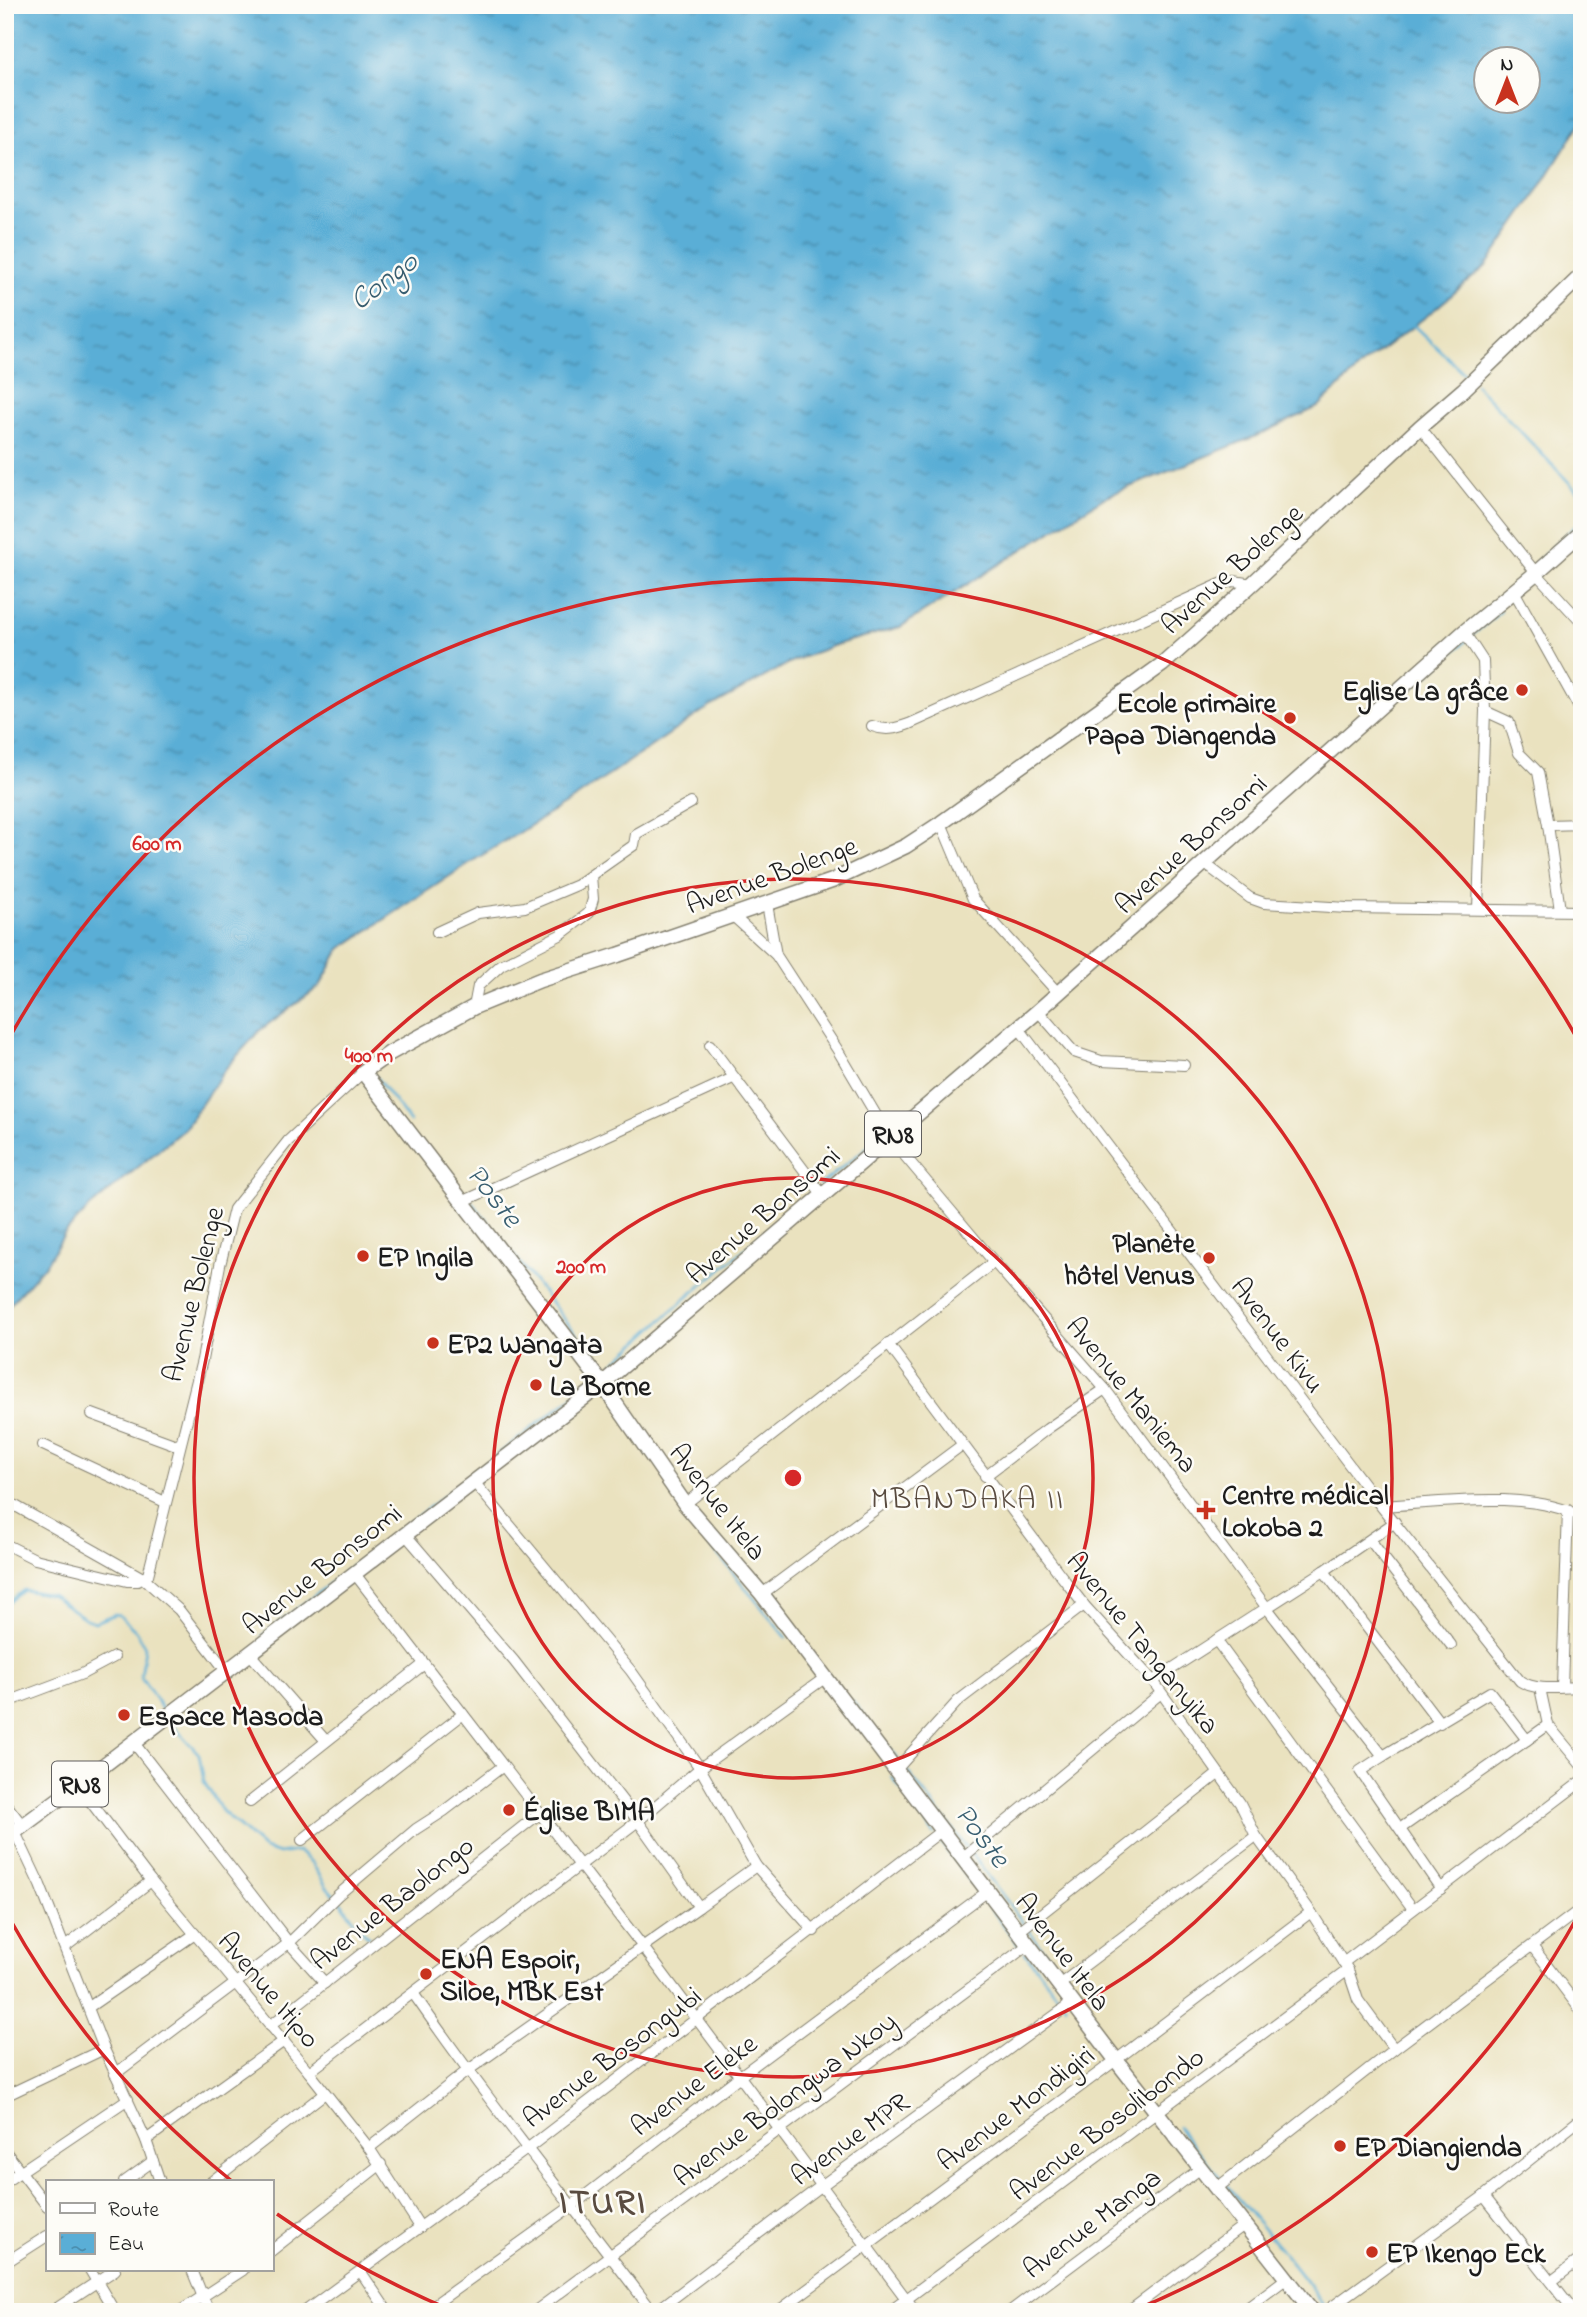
<svg xmlns="http://www.w3.org/2000/svg" width="1587" height="2317" font-family="'Indie Flower',sans-serif">
<defs>
<pattern id="water-ripples" width="26" height="14" patternUnits="userSpaceOnUse" patternTransform="scale(1.75)"><rect width="26" height="14" fill="#5aaed6"/><path d="M2 4q2-2 4 0t4 0M15 11q2-2 4 0t4 0" fill="none" stroke="#4a8dad"/></pattern>
</defs>
<rect width="100%" height="100%" fill="#fdfcf7"/>
<filter id="ink" filterUnits="userSpaceOnUse"><feTurbulence type="fractalNoise" baseFrequency=".0143" numOctaves="2"/><feDisplacementMap in="SourceGraphic" scale="14" xChannelSelector="R" yChannelSelector="G"/><feConvolveMatrix kernelMatrix="1 2 1 2 8 2 1 2 1" color-interpolation-filters="sRGB"/></filter>
<filter id="wash" filterUnits="userSpaceOnUse"><feTurbulence type="fractalNoise" baseFrequency=".00686" numOctaves="4" result="noise"/><feDisplacementMap in="SourceGraphic" scale="28" xChannelSelector="R" yChannelSelector="G"/><feGaussianBlur stdDeviation="1.57" result="paint"/><feColorMatrix in="noise" values="0 0 0 0 0 0 0 0 0 0 0 0 0 0 0 0 0 1.4 0 .05"/><feComposite in="paint" operator="in"/></filter>
<g filter="url(#wash)">
<rect width="100%" height="100%" fill="#eae2bf"/>
<!-- water -->
<path fill="url(#water-ripples)" stroke="#3b6579" stroke-width="2" fill-rule="evenodd" d="M5,5H1582V121L1534,197L1486,266L1428,315L1365,363L1318,407L1261,434L1107,496L900,627L838,644L793,661L703,711L577,797L471,862L340,949L320,986L260,1030L226,1068L185,1128L89,1208L65,1233L46,1264L5,1310ZM1486,60H1528V102H1486Z"/>
<g fill="none" stroke-linecap="round" stroke-linejoin="round">
<!-- stream -->
<g stroke="#5aaed6" stroke-width="2.5">
<path d="M1412,324L1468,377"/>
<path d="M1475,384L1582,496"/>
<path d="M1533,566L1582,520"/>
<path d="M1471,636L1501,611"/>
<path d="M1413,687L1466,641"/>
<path d="M376,1077L410,1122"/>
<path d="M820,1185L880,1137"/>
<path d="M472,1202L606,1372"/>
<path d="M600,1376L684,1300L815,1190"/>
<path d="M613,1380L637,1423"/>
<path d="M695,1527L787,1638"/>
<path d="M5,1605L24,1590L51,1595L86,1619L95,1622L115,1614L119,1615L136,1631L145,1647L141,1677L164,1712"/>
<path d="M262,1636L592,1382"/>
<path d="M853,1702L967,1848"/>
<path d="M169,1721L199,1754L204,1782L222,1811L264,1849L279,1854L298,1851L312,1863L326,1886L334,1895"/>
<path d="M892,1777L934,1834"/>
<path d="M938,1839L1021,1948"/>
<path d="M971,1853L1024,1924"/>
<path d="M339,1900C352,1914 353,1924 369,1937"/>
<path d="M1028,1929L1064,1977"/>
<path d="M1025,1953L1066,2006"/>
<path d="M1067,1983L1088,2011"/>
<path d="M1178,2127C1227,2188 1281,2245 1326,2309"/>
</g>
</g>
</g>
<g filter="url(#ink)">
<g fill="none" stroke-linecap="round" stroke-linejoin="round">
<defs>
<g id="street">
<path d="M1420,427L1536,573L1582,623"/>
<path d="M1514,591L1582,713"/>
<path d="M1464,632L1483,661L1485,711L1478,909"/>
<path d="M1485,711L1509,722L1519,753L1538,772L1548,825L1560,910"/>
<path d="M872,726C885,731 895,729 909,724L1223,583L1234,581L1252,584"/>
<path d="M941,823L973,899L1058,993"/>
<path d="M1548,825L1582,824"/>
<path d="M1204,863L1250,898L1264,903L1347,908L1582,911"/>
<path d="M767,904L776,955"/>
<path d="M733,916L776,955L837,1049L889,1137L994,1262L1105,1389L1267,1608L1383,1756L1490,1692L1527,1740L1548,1725"/>
<path d="M437,932L478,913L525,907L577,885L634,845L636,834L691,803"/>
<path d="M474,1007L478,986L501,965L560,935L589,913L593,899L591,876"/>
<path d="M1038,1011L1074,1052L1101,1061L1184,1065"/>
<path d="M1018,1027L1373,1496L1520,1681C1537,1692 1562,1687 1582,1687"/>
<path d="M710,1045L822,1194"/>
<path d="M462,1202L733,1078"/>
<path d="M888,1344L1059,1573L1084,1605L1153,1681L1240,1803L1256,1836L1311,1912L1348,1970L1358,2000L1394,2049"/>
<path d="M92,1414L179,1446"/>
<path d="M43,1445L165,1502"/>
<path d="M985,1476L1047,1429L1105,1389"/>
<path d="M474,1482L631,1671L700,1768L756,1866L814,1931"/>
<path d="M5,1500L143,1578L179,1610L227,1672"/>
<path d="M685,1504L994,1262"/>
<path d="M1382,1506C1442,1503 1527,1489 1582,1517"/>
<path d="M405,1534L514,1661L638,1821L699,1907L756,1866"/>
<path d="M1370,1540L1451,1645"/>
<path d="M5,1544L35,1559L127,1581H138L148,1575L202,1360L220,1265L234,1209L288,1141L363,1072"/>
<path d="M1324,1571L1440,1723"/>
<path d="M355,1574L643,1947L916,2312"/>
<path d="M762,1594L962,1445"/>
<path d="M1216,1640L1413,1909"/>
<path d="M250,1654L326,1741"/>
<path d="M1153,1681L1324,1571L1395,1522"/>
<path d="M1562,1687L1568,1510"/>
<path d="M1540,1688L1548,1725L1582,1766"/>
<path d="M5,1703L82,1674L114,1657"/>
<path d="M134,1743L289,1943L325,1983"/>
<path d="M1383,1756L1360,1771L1441,1889"/>
<path d="M895,1771L958,1701L1084,1605"/>
<path d="M78,1785L151,1881L309,2072L369,2148L420,2227"/>
<path d="M250,1802L424,1664"/>
<path d="M5,1803L23,1826"/>
<path d="M1401,1828L1527,1740"/>
<path d="M15,1832L40,1885L104,2049L146,2140L160,2182"/>
<path d="M302,1840L463,1714"/>
<path d="M962,1858L1161,1693"/>
<path d="M1018,1932L1218,1774"/>
<path d="M1532,1946L1582,2012"/>
<path d="M65,1947L151,1881"/>
<path d="M1343,1963L1582,1781"/>
<path d="M1059,1985L1256,1836"/>
<path d="M413,1993C489,2103 573,2206 653,2312"/>
<path d="M89,2007L195,1934"/>
<path d="M270,2026L540,1813"/>
<path d="M309,2072L638,1821L700,1768L826,1677"/>
<path d="M115,2074L289,1943L338,1895L416,1829L444,1811L503,1766"/>
<path d="M5,2096L104,2049"/>
<path d="M146,2140L284,2041"/>
<path d="M369,2148L467,2071L699,1907"/>
<path d="M5,2151L47,2206"/>
<path d="M5,2182L128,2099"/>
<path d="M124,2182L153,2161"/>
<path d="M211,2182L325,2093"/>
<path d="M1217,2188L1394,2049L1582,1908"/>
<path d="M1484,2196L1575,2312"/>
<path d="M271,2251L381,2164"/>
<path d="M5,2263L47,2236"/>
<path d="M90,2270L115,2312"/>
<path d="M192,2270L209,2312"/>
<path d="M361,2272L388,2312"/>
<path d="M1552,2281L1582,2258"/>
<path d="M51,2312L115,2270"/>
<path d="M179,2312L243,2270"/>
<path d="M304,2312L527,2149L941,1831"/>
<path d="M424,2312L573,2205L740,2076L988,1891"/>
<path d="M534,2312L1028,1945"/>
<path d="M655,2312L821,2186L1072,2003"/>
<path d="M777,2312L1116,2060L1311,1912"/>
<path d="M889,2312L1348,1970"/>
<path d="M1009,2312L1201,2168"/>
<path d="M1128,2312L1244,2225"/>
<path d="M1242,2312L1287,2278"/>
<path d="M1325,2312L1484,2196L1582,2118"/>
</g>
<path id="secondary" d="M1313,2312L1116,2060L762,1594L685,1504L602,1384L363,1072L390,1053L474,1007L540,980L618,955L832,881L906,846L941,823L1163,664L1252,584L1420,427L1463,390L1582,275"/>
<path id="primary" d="M5,1839L78,1785L602,1384L1038,1011L1464,632L1536,573L1582,532"/>
</defs>
<!-- street casing -->
<use href="#street" stroke="#837f6e" stroke-width="12"/>
<!-- secondary casing -->
<use href="#secondary" stroke="#837f6e" stroke-width="17"/>
<!-- primary casing -->
<use href="#primary" stroke="#837f6e" stroke-width="17"/>
<!-- street -->
<use href="#street" stroke="#fff" stroke-width="10"/>
<!-- secondary -->
<use href="#secondary" stroke="#fff" stroke-width="14"/>
<!-- primary -->
<use href="#primary" stroke="#fff" stroke-width="14"/>
</g>
</g>
<!-- distance rings -->
<g fill="none" stroke="#d62828" stroke-width="3.5">
<circle cx="793" cy="1478" r="300"/>
<circle cx="793" cy="1478" r="599"/>
<path d="M1579 1914A899 899 0 0 1 1130 2312M456 2312A899 899 0 0 1 277 2214M233 2182A899 899 0 0 1 7 1914M7 1042A899 899 0 0 1 1579 1042"/>
</g>
<!-- markers -->
<g fill="#c8321e" stroke="#fdfcf7" stroke-width="2.5">
<circle cx="1522" cy="690" r="7"/>
<circle cx="1290" cy="718" r="7"/>
<circle cx="363" cy="1256" r="7"/>
<circle cx="1209" cy="1258" r="7"/>
<circle cx="433" cy="1343" r="7"/>
<circle cx="536" cy="1385" r="7"/>
<path d="M1202.5 1499.5h7v7h7v7h-7v7h-7v-7h-7v-7h7z"/>
<circle cx="124" cy="1715" r="7"/>
<circle cx="509" cy="1810" r="7"/>
<circle cx="426" cy="1974" r="7"/>
<circle cx="1340" cy="2146" r="7"/>
<circle cx="1372" cy="2252" r="7"/>
</g>
<g text-anchor="middle" stroke-width="5" stroke-linejoin="round" paint-order="stroke">
<!-- shield labels -->
<g fill="#fdfcf7" stroke="#605f5e" stroke-width="2">
<rect x="865" y="1111.5" width="56" height="45" rx="5"/>
<rect x="52" y="1761.5" width="56" height="45" rx="5"/>
</g>
<g font-size="26" font-weight="bold" fill="#1c1c1c">
<text x="893" y="1143">RN8</text>
<text x="80" y="1793">RN8</text>
</g>
<!-- street labels -->
<g font-size="28" fill="#1c1c1c" stroke="#fdfcf7">
<text transform="translate(1231 568) rotate(-42)" y="10">Avenue Bolenge</text>
<text transform="translate(1190 843) rotate(-42)" y="10">Avenue Bonsomi</text>
<text transform="translate(771 874) rotate(-20)" y="10">Avenue Bolenge</text>
<text transform="translate(762 1214) rotate(-41)" y="10">Avenue Bonsomi</text>
<text transform="translate(192 1294) rotate(-76)" y="10">Avenue Bolenge</text>
<text transform="translate(1279 1334) rotate(53)" y="10">Avenue Kivu</text>
<text transform="translate(1133 1394) rotate(51)" y="10">Avenue Maniema</text>
<text transform="translate(719 1501) rotate(52)" y="10">Avenue Itela</text>
<text transform="translate(321 1568) rotate(-38)" y="10">Avenue Bonsomi</text>
<text transform="translate(1144 1642) rotate(51)" y="10">Avenue Tanganyika</text>
<text transform="translate(391 1902) rotate(-38)" y="10">Avenue Baolongo</text>
<text transform="translate(1064 1951) rotate(53)" y="10">Avenue Itela</text>
<text transform="translate(270 1989) rotate(50)" y="10">Avenue Itipo</text>
<text transform="translate(611 2056) rotate(-37)" y="10">Avenue Bosongubi</text>
<text transform="translate(693 2084) rotate(-37)" y="10">Avenue Eleke</text>
<text transform="translate(784 2098) rotate(-37)" y="10">Avenue Bolongwa Nkoy</text>
<text transform="translate(1015 2107) rotate(-37)" y="10">Avenue Mondigiri</text>
<text transform="translate(1106 2123) rotate(-37)" y="10">Avenue Bosolibondo</text>
<text transform="translate(849 2138) rotate(-36)" y="10">Avenue MPR</text>
<text transform="translate(1091 2222) rotate(-37)" y="10">Avenue Manga</text>
</g>
<!-- poi labels -->
<g font-size="28" font-weight="bold" fill="#1c1c1c" stroke="#fdfcf7" text-anchor="start">
<text x="1508" y="700" text-anchor="end">Eglise La grâce</text>
<text x="1276" y="712" text-anchor="end">Ecole primaire<tspan x="1276" dy="32">Papa Diangenda</tspan></text>
<text x="1195" y="1252" text-anchor="end">Planète<tspan x="1195" dy="32">hôtel Venus</tspan></text>
<text x="377" y="1266">EP Ingila</text>
<text x="447" y="1353">EP2 Wangata</text>
<text x="550" y="1395">La Borne</text>
<text x="1222" y="1504">Centre médical<tspan x="1222" dy="32">Lokoba 2</tspan></text>
<text x="138" y="1725">Espace Masoda</text>
<text x="523" y="1820">Église BIMA</text>
<text x="440" y="1968">ENA Espoir,<tspan x="440" dy="32">Siloe, MBK Est</tspan></text>
<text x="1354" y="2156">EP Diangienda</text>
<text x="1386" y="2262">EP Ikengo Eck</text>
</g>
<!-- water labels -->
<g font-size="30" font-style="italic" fill="#385e70" stroke="#fdfcf7">
<text transform="translate(383 280) rotate(-37)" y="10">Congo</text>
<text transform="translate(495 1195) rotate(52)" y="10">Poste</text>
<text transform="translate(983 1835) rotate(53)" y="10">Poste</text>
</g>
<!-- neighbourhood labels -->
<g font-size="30" letter-spacing="2" fill="#594b40" stroke="#fdfcf7">
<text x="968" y="1508">MBANDAKA II</text>
</g>
<!-- district labels -->
<g font-size="35" font-weight="bold" letter-spacing="2" fill="#594b40" stroke="#fdfcf7">
<text x="603" y="2213">ITURI</text>
</g>
</g>
<circle cx="793" cy="1478" r="10" fill="#d62828" stroke="#fdfcf7" stroke-width="3.5"/>
<g font-size="21" text-anchor="middle" font-weight="bold" fill="#d62828" stroke="#fdfcf7" stroke-width="5" stroke-linejoin="round" paint-order="stroke">
<text x="157" y="850">600 m</text>
<text x="369" y="1062">400 m</text>
<text x="581" y="1273">200 m</text>
</g>
<!-- margin -->
<rect width="1587" height="2317" fill="none" stroke="#fdfcf7" stroke-width="28"/>
<!-- legend -->
<rect x="46" y="2180" width="228" height="91" fill="#fdfcf7" stroke="#a3a29f" stroke-width="2"/>
<rect x="60" y="2203" width="35" height="10" fill="#ffffff" stroke="#a3a29f" stroke-width="2"/>
<text x="108" y="2216" font-size="21" fill="#1c1c1c">Route</text>
<rect x="60" y="2233" width="35" height="21" fill="url(#water-ripples)" stroke="#a3a29f" stroke-width="2"/>
<text x="108" y="2250" font-size="21" fill="#1c1c1c">Eau</text>
<!-- north arrow -->
<g transform="translate(1507 80)"><circle r="33" fill="#fdfcf7" stroke="#a3a29f" stroke-width="2"/>
<path d="M0-5L12 26L0 18L-12 26Z" fill="#c8321e"/>
<text y="-10" font-size="19" font-weight="bold" text-anchor="middle" fill="#1c1c1c">N</text>
</g>
</svg>
